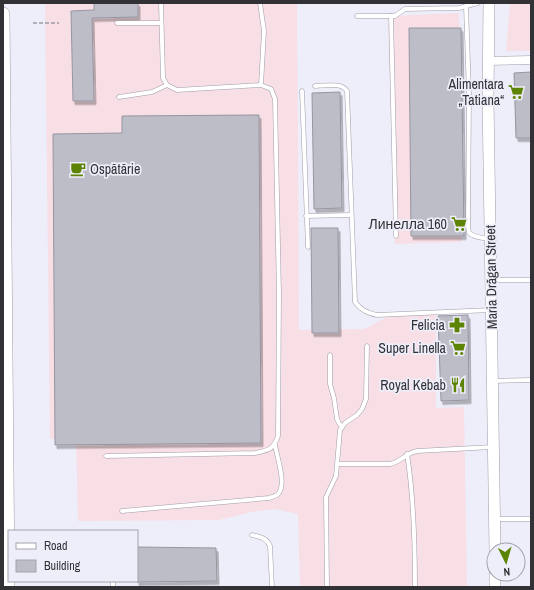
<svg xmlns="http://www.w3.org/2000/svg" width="534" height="590" font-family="'Archivo Narrow',sans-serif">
<defs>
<filter id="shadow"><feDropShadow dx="2" dy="3.5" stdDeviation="0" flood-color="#0004"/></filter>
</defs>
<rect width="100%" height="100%" fill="#eeeefa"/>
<!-- industrial -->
<g fill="#f8dee5">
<path d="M45,3H297L299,330L364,329L387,317L436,314V408L464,407L467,587H300L298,514L274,509L251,512L219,520L78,521L76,438L50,439Z"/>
<path d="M510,3H531V51H506Z"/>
<path d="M459,13L462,242L395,244L388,25L393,16Z"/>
</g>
<!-- building -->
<g fill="#bdbdc8" stroke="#9695a0" filter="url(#shadow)">
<path d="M94,3H138V17L92,18L94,101H73L71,11L94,10Z"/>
<path d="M409,28H461L464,236H411Z"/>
<path d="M531,72V138H516L514,73Z"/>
<path d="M340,92L342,208L314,209L312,93Z"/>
<path d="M259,115L261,443L55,445L53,134L122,133V116Z"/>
<path d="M311,228H338L339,333H312Z"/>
<path d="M468,315L469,400L441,401L438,316Z"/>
<path d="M137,547L216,548L217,581L137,582Z"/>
</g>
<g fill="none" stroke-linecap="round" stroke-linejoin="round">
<defs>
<g id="lane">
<path d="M260,3L264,31L261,85"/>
<path d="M466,6L469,94L468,226L469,233C476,238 482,238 490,239"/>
<path d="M357,16H395L405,9L459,8L478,3"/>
<path d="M391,16L396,236"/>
<path d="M117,23H161"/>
<path d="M315,86C324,86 342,82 347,91L355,302C361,310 367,313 377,315L491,310"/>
<path d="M302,91L308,247"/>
<path d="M119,97L152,92L167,85"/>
<path d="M306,216L351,215"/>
<path d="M491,280H531"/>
<path d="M330,355V384L334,398L337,419L339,423L342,427"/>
<path d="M493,381L531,380"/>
<path d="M407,454C414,498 415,543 415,587"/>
<path d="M106,456L255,453C269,450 273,450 278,436L279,294L275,99L271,89L261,85L177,90L167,85L163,78L161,3"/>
<path d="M338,464H390C401,462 406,453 417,451L493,447"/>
<path d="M122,511L269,498C272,497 276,496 278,494C287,485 277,457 275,445"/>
<path d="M495,519H531"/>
<path d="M252,535C260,537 267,538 270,546L272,587"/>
<path d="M113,581V587"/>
<path d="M327,587L326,497L336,476L340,430L345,423L357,415L362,409L366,399L367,346"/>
</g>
<path id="street" d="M488,61L531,60"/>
<g id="secondary">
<path d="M489,3L488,98L495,550"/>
<path d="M495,574V587"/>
</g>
<path id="primary" d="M3,14L8,587"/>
</defs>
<!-- lane casing -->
<use href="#lane" stroke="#9e9da8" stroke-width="5"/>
<!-- street casing -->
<use href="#street" stroke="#9e9da8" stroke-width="9"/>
<!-- secondary casing -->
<use href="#secondary" stroke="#9e9da8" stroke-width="12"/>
<!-- primary casing -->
<use href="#primary" stroke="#9e9da8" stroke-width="14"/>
<!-- path -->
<path stroke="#9b9ba3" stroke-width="1.5" stroke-dasharray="4 2" stroke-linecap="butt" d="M33,23H59"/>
<!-- lane -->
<use href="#lane" stroke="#fff" stroke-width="4"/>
<!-- street -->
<use href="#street" stroke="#fff" stroke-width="8"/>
<!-- secondary -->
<use href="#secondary" stroke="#fff" stroke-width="11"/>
<!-- primary -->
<use href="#primary" stroke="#fff" stroke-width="13"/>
</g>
<!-- icons -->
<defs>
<symbol id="supermarket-bare" viewBox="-9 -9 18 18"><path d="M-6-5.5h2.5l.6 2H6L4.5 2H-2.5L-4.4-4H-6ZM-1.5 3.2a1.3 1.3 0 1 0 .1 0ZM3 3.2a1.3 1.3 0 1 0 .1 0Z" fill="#5c8303" stroke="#eeeefa" stroke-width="2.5" paint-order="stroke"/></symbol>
<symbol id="cafe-bare" viewBox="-9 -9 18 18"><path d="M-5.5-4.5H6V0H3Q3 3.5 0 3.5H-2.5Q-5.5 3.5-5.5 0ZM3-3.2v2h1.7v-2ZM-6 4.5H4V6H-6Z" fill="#5c8303" stroke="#eeeefa" stroke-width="2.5" paint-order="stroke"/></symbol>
<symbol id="pharmacy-bare" viewBox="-9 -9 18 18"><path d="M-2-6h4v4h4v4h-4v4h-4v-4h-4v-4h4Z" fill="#5c8303" stroke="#eeeefa" stroke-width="2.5" paint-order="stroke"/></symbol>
<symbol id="restaurant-bare" viewBox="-9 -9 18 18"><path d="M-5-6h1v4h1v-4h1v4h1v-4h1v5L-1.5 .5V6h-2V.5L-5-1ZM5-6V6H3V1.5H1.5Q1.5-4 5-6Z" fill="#5c8303" stroke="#eeeefa" stroke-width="2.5" paint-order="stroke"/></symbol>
</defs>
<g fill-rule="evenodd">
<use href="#supermarket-bare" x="505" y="81" width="22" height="22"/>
<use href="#cafe-bare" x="67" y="158" width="22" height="22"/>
<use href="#supermarket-bare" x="448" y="213" width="22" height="22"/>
<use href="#pharmacy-bare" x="446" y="314" width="22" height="22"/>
<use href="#supermarket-bare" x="447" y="337" width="22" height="22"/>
<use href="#restaurant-bare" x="447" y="374" width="22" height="22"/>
</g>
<g text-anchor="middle" stroke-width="3.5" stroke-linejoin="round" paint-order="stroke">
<!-- poi labels -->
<g font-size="14" fill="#323236" stroke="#eeeefa" text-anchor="end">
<text x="504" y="89">Alimentara<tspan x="504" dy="16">„Tatiana“</tspan></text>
<text x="90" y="174" text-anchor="start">Ospătărie</text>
<text x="447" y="229">Линелла 160</text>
<text x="445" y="330">Felicia</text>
<text x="446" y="353">Super Linella</text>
<text x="446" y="390">Royal Kebab</text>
</g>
<!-- street labels -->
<g font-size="14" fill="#323236" stroke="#eeeefa">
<text transform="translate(491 277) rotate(-91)" y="5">Maria Drăgan Street</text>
</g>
</g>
<!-- border -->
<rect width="534" height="590" fill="none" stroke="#323236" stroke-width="8"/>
<!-- legend -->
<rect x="8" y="530" width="130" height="52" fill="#eeeefa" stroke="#a3a3ac"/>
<rect x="16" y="543" width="20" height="6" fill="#ffffff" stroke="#a3a3ac"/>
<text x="44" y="550" font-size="12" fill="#323236">Road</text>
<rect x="16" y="560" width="20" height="12" fill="#bdbdc8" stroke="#a3a3ac"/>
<text x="44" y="570" font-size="12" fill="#323236">Building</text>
<!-- north arrow -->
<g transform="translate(506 562) rotate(175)"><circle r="19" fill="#eeeefa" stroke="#a3a3ac"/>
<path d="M0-3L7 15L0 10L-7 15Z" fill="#5c8303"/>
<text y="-6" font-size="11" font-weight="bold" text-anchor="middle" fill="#323236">N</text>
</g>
</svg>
